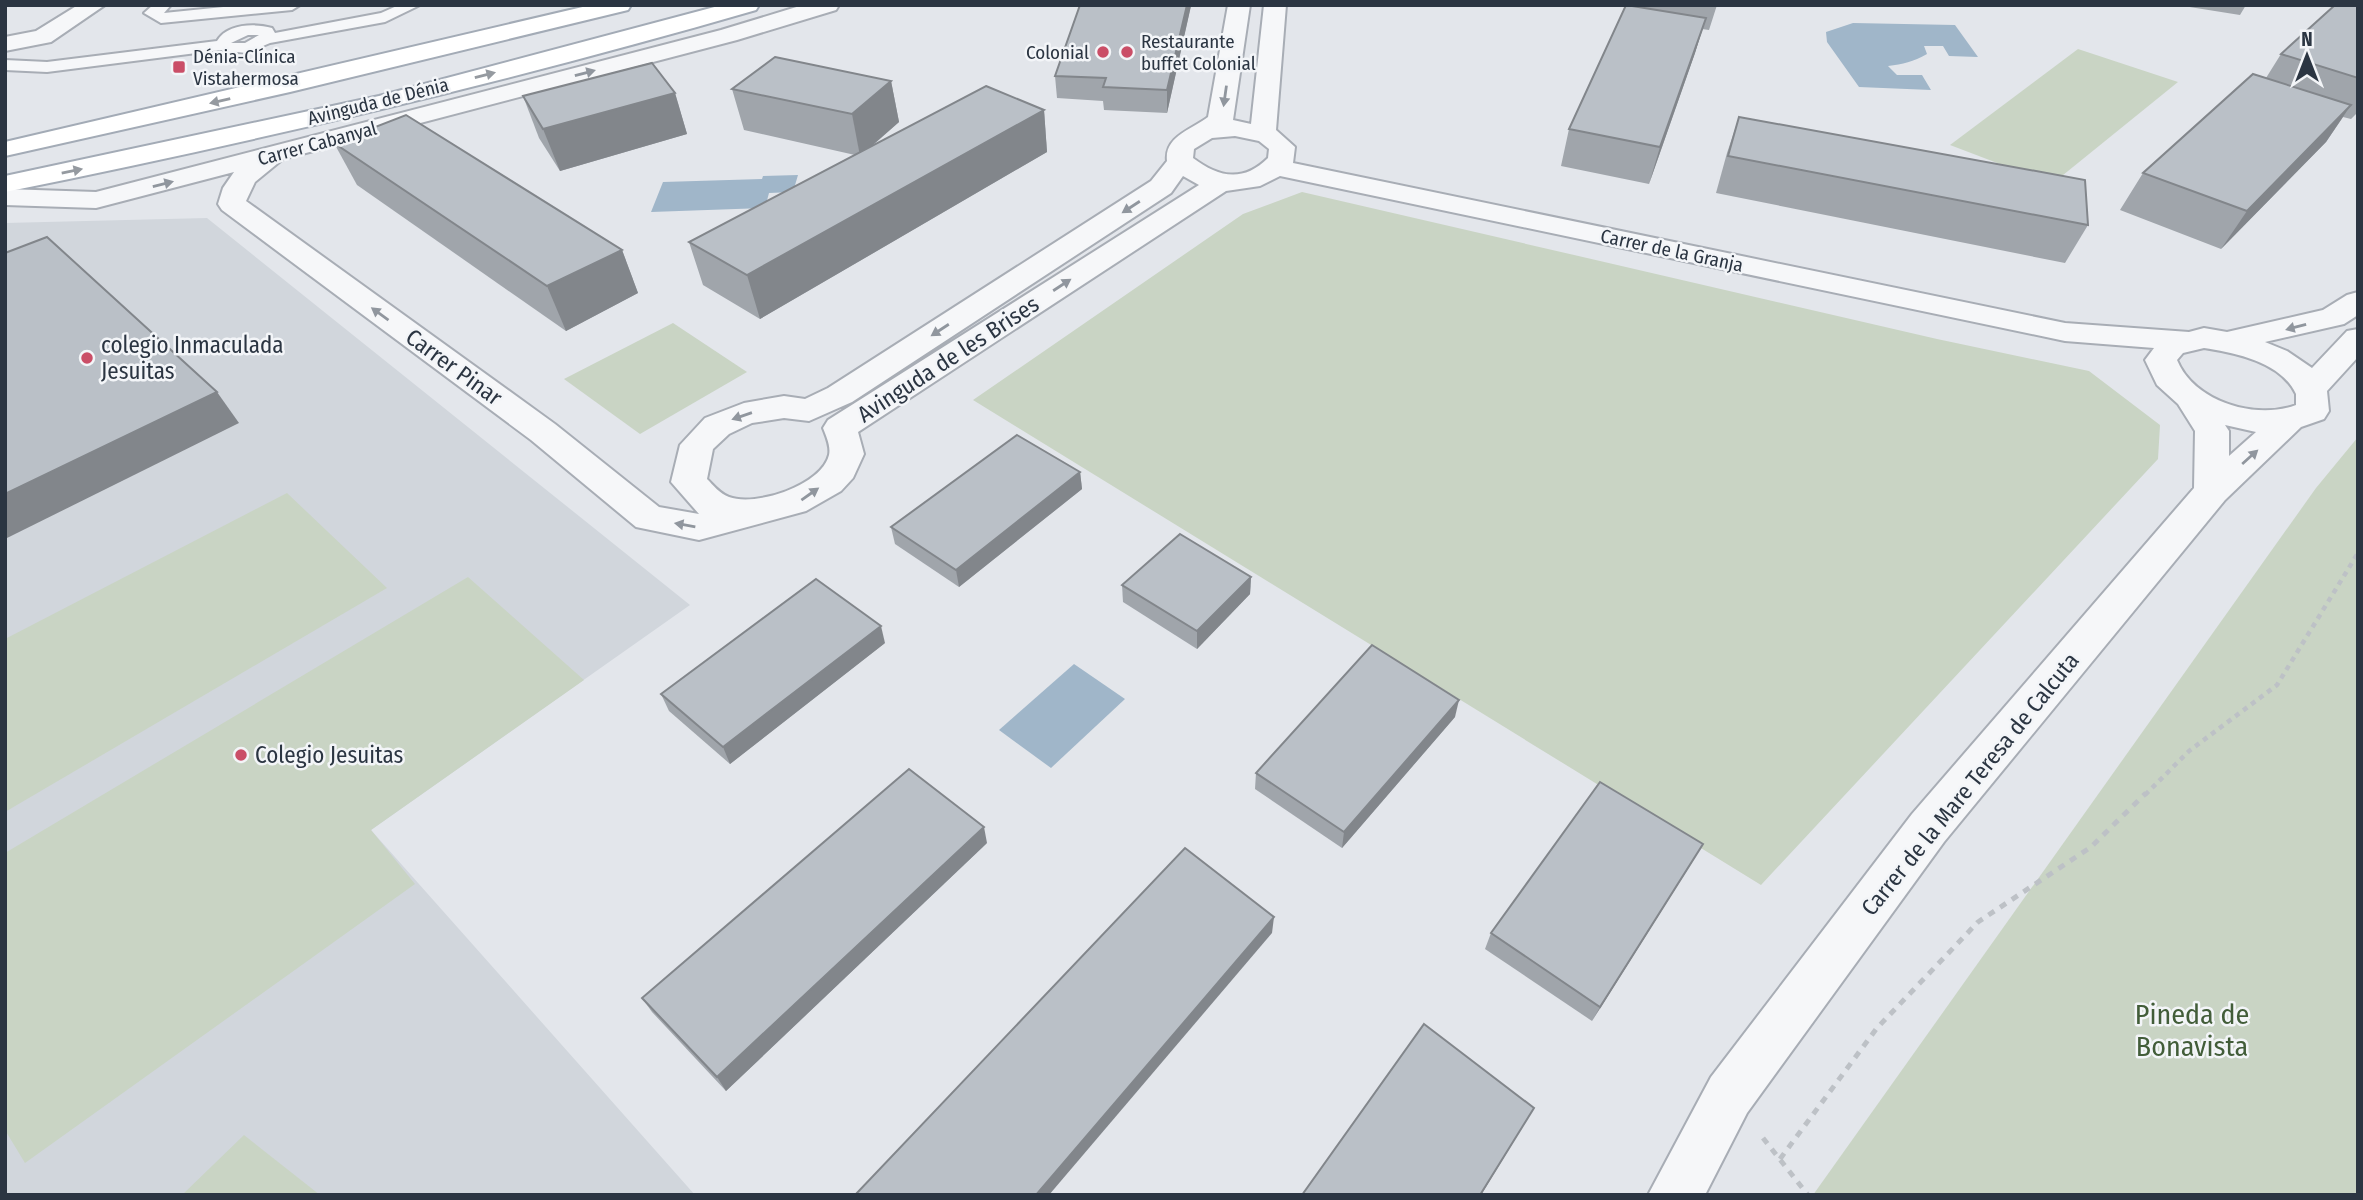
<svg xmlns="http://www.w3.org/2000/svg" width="2363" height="1200" font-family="'Fira Sans Condensed',sans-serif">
<rect width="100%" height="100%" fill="#e3e6eb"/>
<!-- built -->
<path fill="#d1d6dc" d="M207,218L690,605L371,830L695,1195H5V223Z"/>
<!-- green -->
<g fill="#c9d4c4">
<path d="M2078,49L2178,82L2052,184L1950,145Z"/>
<path d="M1302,192L1937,339L2089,371L2160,425L2158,459L1761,885L973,400L1243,214Z"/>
<path d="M673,323L747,372L640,434L564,379Z"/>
<path d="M2358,437V1195H1813L2316,488Z"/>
<path d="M287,493L387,588L5,812V639Z"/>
<path d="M468,577L584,680L371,830L415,884L25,1163L5,1130V853Z"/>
<path d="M244,1135L320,1195H182Z"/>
</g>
<!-- water -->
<g fill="#a0b6c9">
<path d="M1853,23L1955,25L1978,57L1949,56L1943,46H1924L1927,54C1913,62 1903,64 1888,66L1897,75H1922L1931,90L1859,87L1827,42L1826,32Z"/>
<path d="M798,175L793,192L769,193L765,208L651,212L663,182L762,179L763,176Z"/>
<path d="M1074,664L1125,699L1051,768L999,730Z"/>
</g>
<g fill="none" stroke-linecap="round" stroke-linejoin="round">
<defs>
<g id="service">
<path d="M153,5H171L164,13L243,5H300L292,10L161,23L144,13Z"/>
<path d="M399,5H420L385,22L270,43L246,53L220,50L47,72L5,70V60L47,62L217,41C227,24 254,23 272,28L275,33L381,13ZM248,35H259L245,43H231Z"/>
</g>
<g id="minor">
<path d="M78,5H105L51,42L5,51V37L36,31Z"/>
<path d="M803,5H839L836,10L737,40L283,159L255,182L246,201L555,424L659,507L699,514L671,482L680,445L705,418L744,403L784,396L805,399L828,388L1151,181L1167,161C1164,136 1193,129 1208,117L1228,5H1250L1233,120L1251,124L1264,5H1286L1276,130L1295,147L1293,163L2065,323L2189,332L2204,328L2227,332L2323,310L2347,295L2358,292V315L2344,324L2265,342L2287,351L2312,368L2347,331L2358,329V357L2327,391L2329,411L2324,419L2301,427L2225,500L1944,842L1747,1113L1705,1195H1648L1711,1077L1912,814L2194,488L2195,431L2178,404L2157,385L2145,360L2154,348L2065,341L1280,176L1260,186L1226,191L858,432L864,454L853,478L841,491L806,511L699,540L636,527L531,440L222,210L218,204L223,188L234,172L96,208L5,205V189L96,192L721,30ZM1235,136L1259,141L1269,149L1268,158C1243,183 1218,177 1193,158L1194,149L1212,138ZM1183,176L1199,185L828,420L823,428C826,436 831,446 829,455C822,485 756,507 729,497C720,494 713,485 707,479L713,449L729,434L752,423L784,418L809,421L852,402L1171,193ZM2204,348C2236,353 2281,362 2296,394V405C2256,420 2194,402 2177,360L2183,353ZM2225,425L2256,432L2229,456V431Z"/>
</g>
<g id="primary">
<path d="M591,5H631L628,10L290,92L5,156V142Z"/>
<path d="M722,5H759L756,10C508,82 258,141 5,192V176L379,96Z"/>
</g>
</defs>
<!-- service casing -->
<use href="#service" stroke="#a8adb5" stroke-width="4"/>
<!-- minor casing -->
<use href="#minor" stroke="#a8adb5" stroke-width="4"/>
<!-- primary casing -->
<use href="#primary" stroke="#a3abb6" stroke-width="4"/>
<!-- path-far1 -->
<path stroke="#bdc1c6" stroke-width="4.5" stroke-dasharray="5 5" stroke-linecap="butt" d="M2145,795L2189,751L2277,685L2358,553"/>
<!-- path -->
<g stroke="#bdc1c6" stroke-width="5" stroke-dasharray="7 7" stroke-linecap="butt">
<path d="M1763,1138L1808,1195"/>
<path d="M1780,1159L1877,1028L1978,922L2091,847L2146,793"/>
</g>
<!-- service -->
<use href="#service" fill="#f6f7f9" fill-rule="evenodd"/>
<!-- minor -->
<use href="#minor" fill="#f6f7f9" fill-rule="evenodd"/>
<!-- primary -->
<use href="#primary" fill="#fff" fill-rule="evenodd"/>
</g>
<!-- wall -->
<g fill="#a0a5ab">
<path d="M1191,5L1167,113L1104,110L1103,101L1057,98L1055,76Z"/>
<path d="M1626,5H1717L1709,30L1702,29L1695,53L1649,184L1561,166L1569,129Z"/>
<path d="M2177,5H2246L2240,15Z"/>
<path d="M2358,5V112L2351,119L2343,117L2326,142L2221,249L2120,210L2143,173L2266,78L2281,54Z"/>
<path d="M891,81L899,122L872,146L1044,110L1047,152L760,319L703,285L689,242L855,155L744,130L732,89Z"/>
<path d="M675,93L687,134L560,171L539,138L523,96Z"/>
<path d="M1739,117L2088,225L2065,263L1716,193L1727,153Z"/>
<path d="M334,143L622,250L638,293L566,331L357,185Z"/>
<path d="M1080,472L1082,489L959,587L895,544L891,527Z"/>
<path d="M1251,577L1250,594L1197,649L1123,602L1122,585Z"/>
<path d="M885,643L730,764L669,711L661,694Z"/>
<path d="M1455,717L1342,848L1255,789L1256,773Z"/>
<path d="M987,843L726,1091L652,1012L642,998Z"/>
<path d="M1694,859L1592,1021L1485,949L1491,933Z"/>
</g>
<!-- shaded-wall -->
<g fill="#82868b">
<path d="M1187,5L1191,6L1167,113V90Z"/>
<path d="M1706,18L1695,53L1649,184L1660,147Z"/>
<path d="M891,81L899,122L860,156L852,114Z"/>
<path d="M675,93L687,134L560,171L543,129Z"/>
<path d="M2351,105L2326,142L2221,249L2247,211Z"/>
<path d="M1044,110L1047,152L760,319L747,275Z"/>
<path d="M622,250L638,293L566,331L547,286Z"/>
<path d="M217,392L239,423L5,539V494Z"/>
<path d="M1080,472L1082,489L959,587L956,570Z"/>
<path d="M1251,577L1250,594L1197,649V631Z"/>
<path d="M881,626L885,643L730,764L723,747Z"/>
<path d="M1459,700L1455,717L1342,848L1344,832Z"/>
<path d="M984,827L987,843L726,1091L717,1077Z"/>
<path d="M1703,844L1694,859L1592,1021L1600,1007Z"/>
<path d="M1274,917L1272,933L1049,1195H1036Z"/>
<path d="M1534,1108L1481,1195H1480Z"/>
</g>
<!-- building -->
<g fill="#bac0c7" stroke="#82868b" stroke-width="2">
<path d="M1080,5H1187L1167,90L1103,87L1106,78L1055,76Z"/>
<path d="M1626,5L1706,18L1660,147L1569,129Z"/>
<path d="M2335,5H2358V78L2281,54Z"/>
<path d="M775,57L891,81L852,114L732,89Z"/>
<path d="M652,63L675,93L543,129L523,96Z"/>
<path d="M2253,74L2351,105L2247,211L2143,173Z"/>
<path d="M986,86L1044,110L747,275L689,242Z"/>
<path d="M406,115L622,250L547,286L334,143Z"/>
<path d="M1739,117L2085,180L2088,225L1728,156Z"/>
<path d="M47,237L217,392L5,494V253Z"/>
<path d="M1017,435L1080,472L956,570L891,527Z"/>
<path d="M1180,534L1251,577L1197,631L1122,585Z"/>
<path d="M816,579L881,626L723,747L661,694Z"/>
<path d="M1372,645L1459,700L1344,832L1256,773Z"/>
<path d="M909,769L984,827L717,1077L642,998Z"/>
<path d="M1600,782L1703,844L1600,1007L1491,933Z"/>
<path d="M1185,848L1274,917L1036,1195H855Z"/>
<path d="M1424,1024L1534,1108L1480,1195H1302Z"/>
</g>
<!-- one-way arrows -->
<defs><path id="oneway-solid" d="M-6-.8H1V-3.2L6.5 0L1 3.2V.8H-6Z" transform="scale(1.75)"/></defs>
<g fill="#90969e">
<use href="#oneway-solid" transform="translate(585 73) rotate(-15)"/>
<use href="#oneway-solid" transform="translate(1225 96) rotate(98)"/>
<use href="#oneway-solid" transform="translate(163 184) rotate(-14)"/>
<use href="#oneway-solid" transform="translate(1131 207) rotate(147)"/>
<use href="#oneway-solid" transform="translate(1062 285) rotate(-33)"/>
<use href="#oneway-solid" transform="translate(380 314) rotate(-144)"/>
<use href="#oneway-solid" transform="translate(2296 327) rotate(165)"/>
<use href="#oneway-solid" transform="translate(940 330) rotate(147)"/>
<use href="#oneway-solid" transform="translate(742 416) rotate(161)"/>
<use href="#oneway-solid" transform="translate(2250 457) rotate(-42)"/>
<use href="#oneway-solid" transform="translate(810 494) rotate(-35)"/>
<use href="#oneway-solid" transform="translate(685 525) rotate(-170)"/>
</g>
<g fill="#959aa0">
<use href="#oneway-solid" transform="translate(485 75) rotate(-14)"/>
<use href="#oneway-solid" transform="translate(220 101) rotate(167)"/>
<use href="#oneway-solid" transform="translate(72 171) rotate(-11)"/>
</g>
<!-- markers -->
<g fill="#ca4e67" stroke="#f3f5f8" stroke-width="2.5">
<circle cx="1103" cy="52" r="7"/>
<circle cx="1127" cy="52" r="7"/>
<rect x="172" y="60" width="14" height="14" rx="3.5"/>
<circle cx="87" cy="358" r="7"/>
<circle cx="241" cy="755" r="7"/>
</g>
<g text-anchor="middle" stroke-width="5" stroke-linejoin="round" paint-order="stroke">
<!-- far-poi labels -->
<g font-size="19" fill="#2b3542" stroke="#f3f5f8" text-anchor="start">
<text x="1141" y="48">Restaurante<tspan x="1141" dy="22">buffet Colonial</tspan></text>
<text x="1089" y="59" text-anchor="end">Colonial</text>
<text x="193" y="63">Dénia-Clínica<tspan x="193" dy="22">Vistahermosa</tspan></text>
</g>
<!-- far-street labels -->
<g font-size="19" fill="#2b3542" stroke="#f3f5f8">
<text transform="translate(378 101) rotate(-14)" y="7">Avinguda de Dénia</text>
<text transform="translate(317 143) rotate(-15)" y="7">Carrer Cabanyal</text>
<text transform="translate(1672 250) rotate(12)" y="7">Carrer de la Granja</text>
</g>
<!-- poi labels -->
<g font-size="23" fill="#2b3542" stroke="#f3f5f8" text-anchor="start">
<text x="101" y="353">colegio Inmaculada<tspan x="101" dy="26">Jesuitas</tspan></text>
<text x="255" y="763">Colegio Jesuitas</text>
</g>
<!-- street labels -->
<g font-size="23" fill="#2b3542" stroke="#f3f5f8">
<text transform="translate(948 359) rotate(-33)" y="8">Avinguda de les Brises</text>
<text transform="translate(454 367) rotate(36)" y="8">Carrer Pinar</text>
<text transform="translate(1970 784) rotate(-51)" y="8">Carrer de la Mare Teresa de Calcuta</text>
</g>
<!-- near-park labels -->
<g font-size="28" fill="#425d39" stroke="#f3f5f8">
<text x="2192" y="1024">Pineda de<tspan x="2192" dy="32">Bonavista</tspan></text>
</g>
</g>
<!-- border -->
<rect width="2363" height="1200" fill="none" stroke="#2b3542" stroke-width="14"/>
<!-- north arrow -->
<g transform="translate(2307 56)" stroke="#f3f5f8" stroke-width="5" paint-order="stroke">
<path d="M0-5L12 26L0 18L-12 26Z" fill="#2b3542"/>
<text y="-10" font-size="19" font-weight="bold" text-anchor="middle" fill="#2b3542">N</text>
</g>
</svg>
